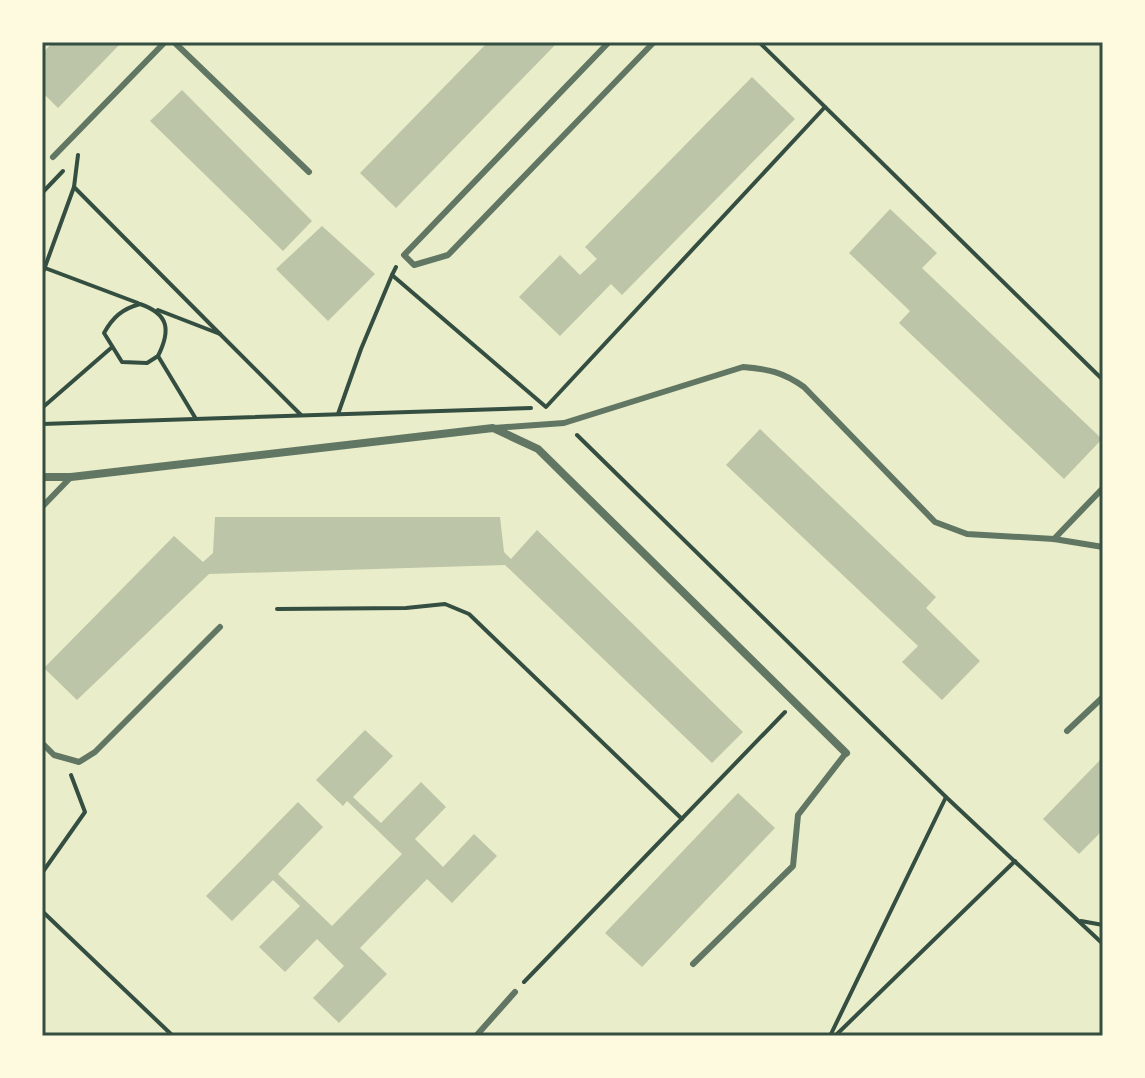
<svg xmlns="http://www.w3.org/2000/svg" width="1145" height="1078" font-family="'DejaVu Sans',sans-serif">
<rect width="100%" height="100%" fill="#e9edc9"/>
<!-- building -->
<g fill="#bcc5a7">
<path d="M53,42H122L58,108L42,92V54Z"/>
<path d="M488,42H558L396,208L360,173Z"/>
<path d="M752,77L795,119L622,295L611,284L560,336L519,297L560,255L580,275L597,259L585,247Z"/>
<path d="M182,90L312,221L283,251L150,121Z"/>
<path d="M890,209L937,253L922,268L1102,439L1064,479L899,323L910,311L849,253Z"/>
<path d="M322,226L375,274L328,321L276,269Z"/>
<path d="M760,429L936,597L926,608L980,661L942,700L902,662L918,646L726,465Z"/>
<path d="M215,517H500L504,552L511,559L537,530L743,732L712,763L505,565L209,574L77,700L44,668L174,536L203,562L213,553Z"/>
<path d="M365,730L393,756L353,797L381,823L421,782L446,807L415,839L443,867L474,834L497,856L452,903L427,879L360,948L387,974L339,1023L313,998L344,966L317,939L285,972L259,947L300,906L273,880L232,921L206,896L298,802L323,827L278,874L332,926L402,854L347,801L343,806L316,780Z"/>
<path d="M1103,757V830L1079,854L1043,819Z"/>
<path d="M738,793L775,828L642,967L605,933Z"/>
</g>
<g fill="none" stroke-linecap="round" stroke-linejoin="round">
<!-- path -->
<g stroke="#344e41" stroke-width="4">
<path d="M759,42L1103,380"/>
<path d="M74,187L220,334"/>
<path d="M42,193L63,171"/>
<path d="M396,267L392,275L546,407L825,107"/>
<path d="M45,268L138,303"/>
<path d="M42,275L74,187L78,155"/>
<path d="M140,304C169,314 171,330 158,356L147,363L122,362L104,333C113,317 122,309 140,304Z"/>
<path d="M158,310L220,334L301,415"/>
<path d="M158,356L196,419"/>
<path d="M42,408L111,348"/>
<path d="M338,414L361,349L392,275"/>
<path d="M42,424L531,408"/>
<path d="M577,435L946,797L1103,944"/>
<path d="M277,609L406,608L445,604L469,614L682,819"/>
<path d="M42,873L85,812L71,775"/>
<path d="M42,911L173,1036"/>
<path d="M1081,921L1103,925"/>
<path d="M524,982L785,712"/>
<path d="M830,1036L946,797"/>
<path d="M835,1036L1015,861"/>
</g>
<!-- service -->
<g stroke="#617663" stroke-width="6">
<path d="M174,42L309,172"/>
<path d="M609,42L404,255L414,265L448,255L654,42"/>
<path d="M53,157L165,42"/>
<path d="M494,428L564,423L743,367C768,369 783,372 804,387L935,522L967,534L1054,539L1103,547"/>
<path d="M42,507L71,477"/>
<path d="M1054,539L1103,488"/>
<path d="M1067,731L1103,697"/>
<path d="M42,743L54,755L79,762L95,752L220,627"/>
<path d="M693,964L793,866L798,815L846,753"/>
<path d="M476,1036L515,992"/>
</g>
<!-- minor -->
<path stroke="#617663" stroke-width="8" d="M42,477H71L493,428L538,449L846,753"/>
</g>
<!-- border -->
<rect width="1145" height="1078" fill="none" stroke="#fefae0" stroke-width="88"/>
<rect x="44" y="44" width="1057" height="990" fill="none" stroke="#344e41" stroke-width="3"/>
</svg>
